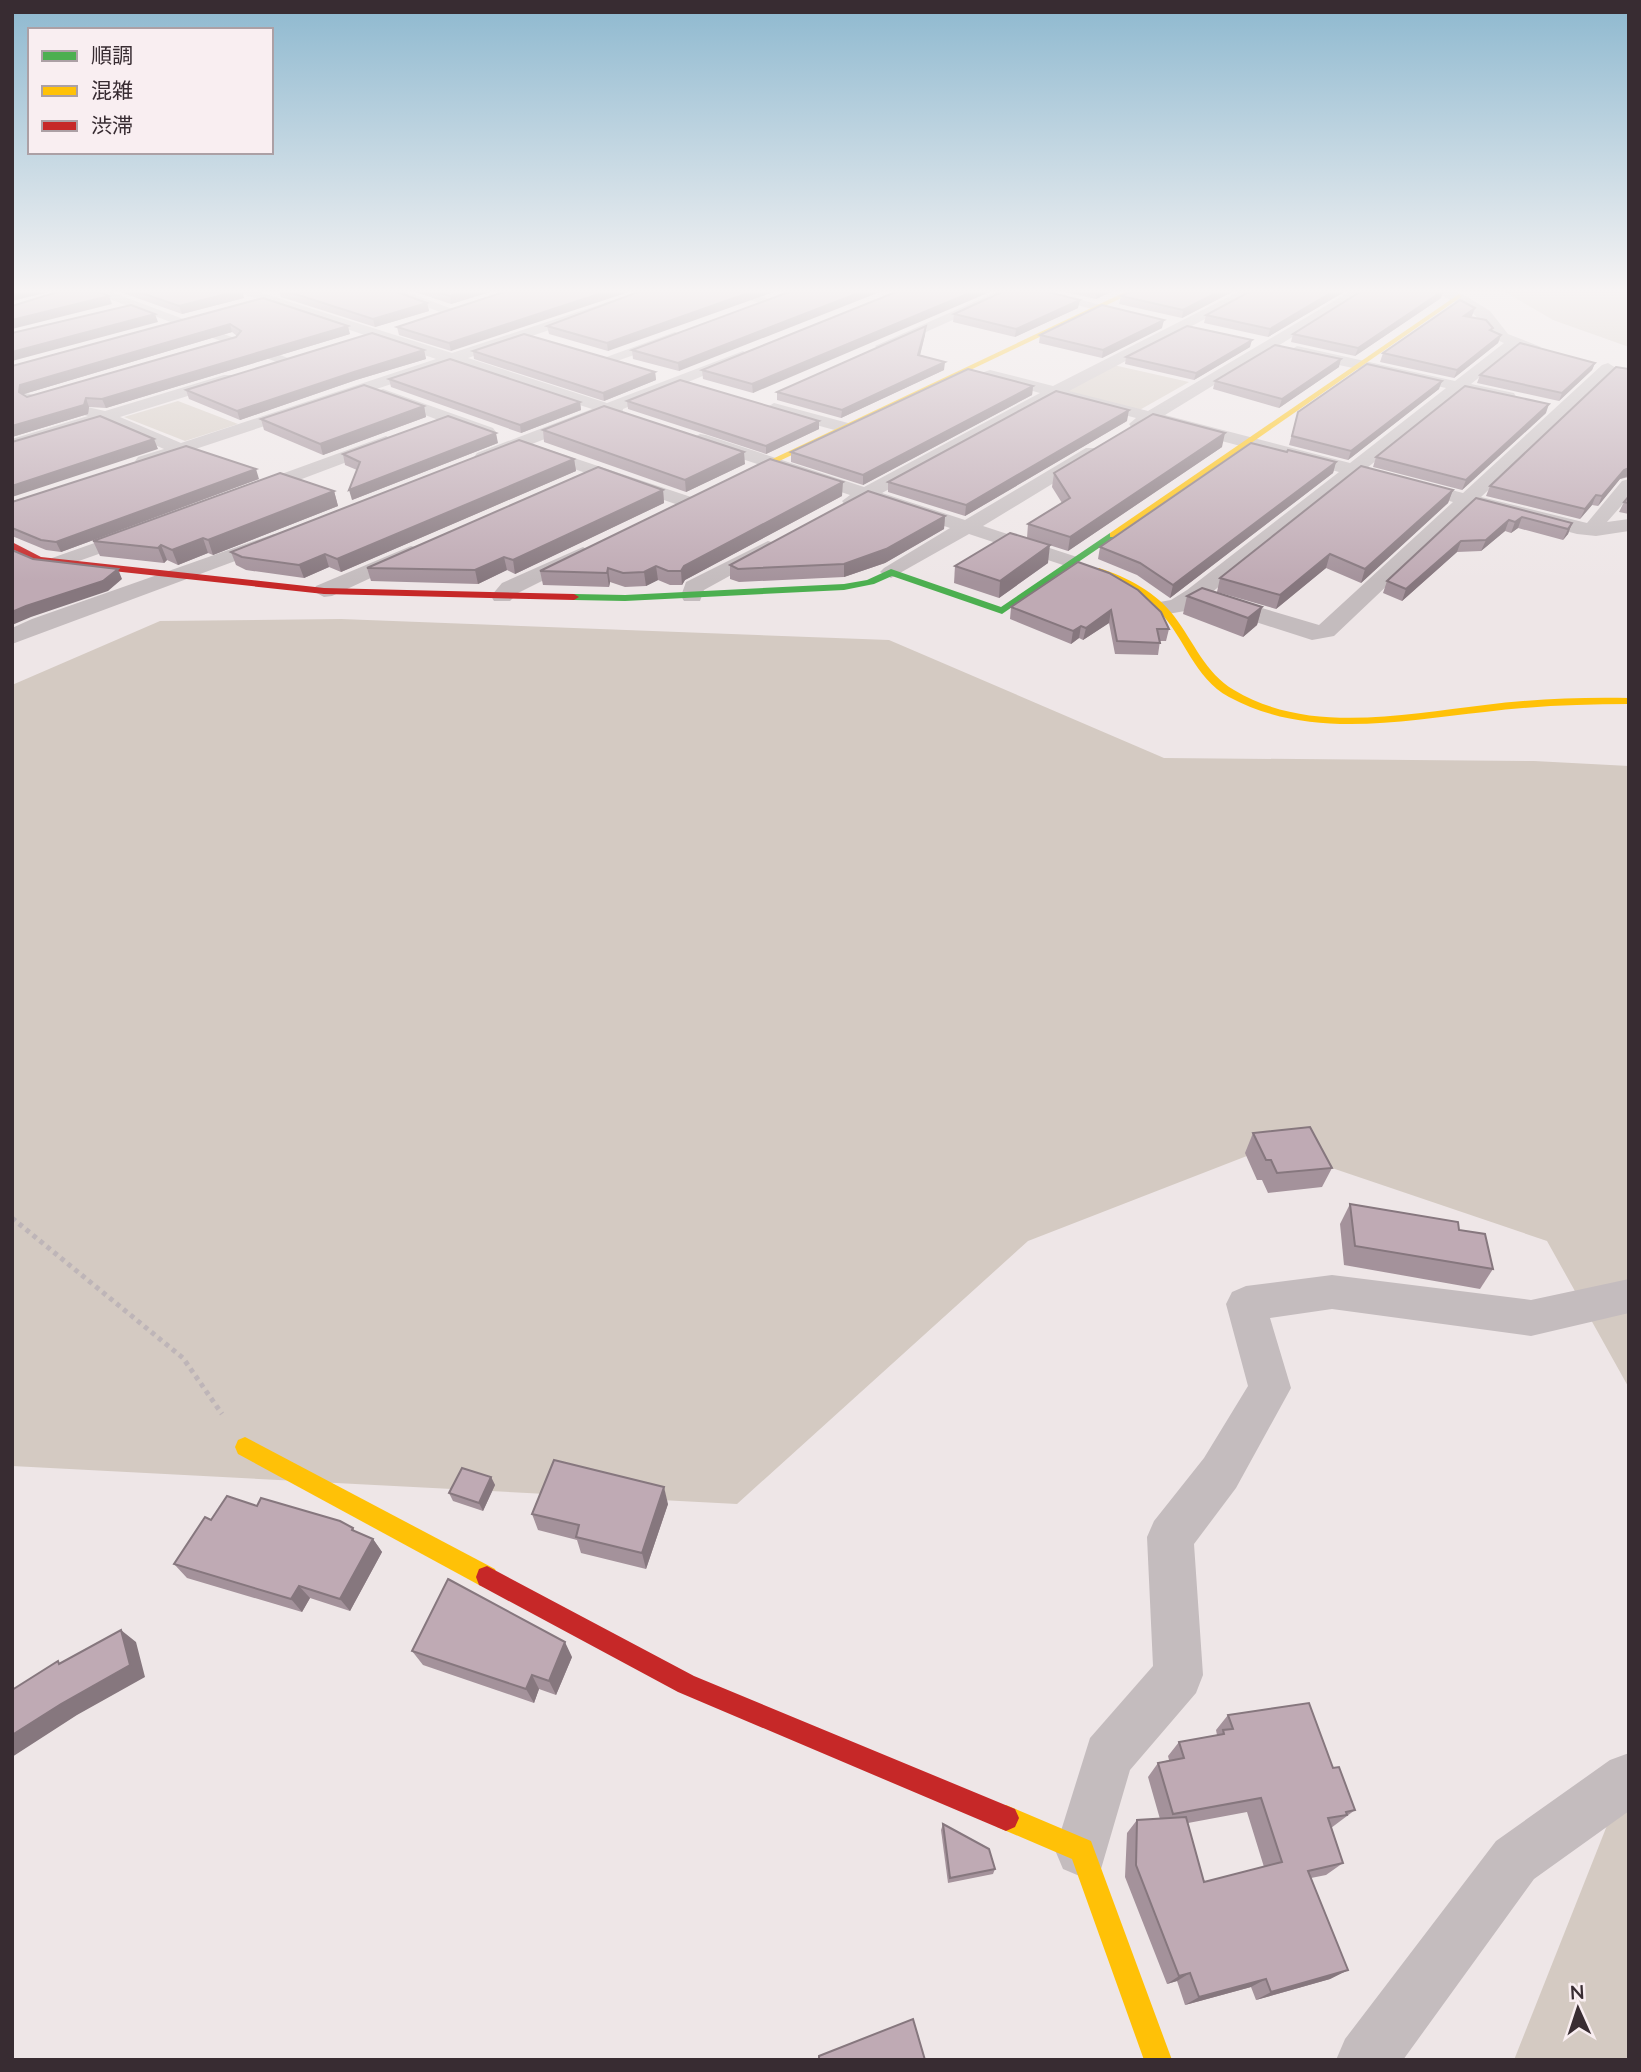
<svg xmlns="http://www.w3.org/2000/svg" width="1641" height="2072" font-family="Lato,'Noto Sans JP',sans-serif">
<rect width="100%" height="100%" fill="#eee6e7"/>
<!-- green -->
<g fill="#d4cac2">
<path d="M1505,292H1629V347L1553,320Z"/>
<path d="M1109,364L1189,382L1136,412L1054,392Z"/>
<path d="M178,401L238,424L185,441L124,417Z"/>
<path d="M341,619L889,640L1164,758L1534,761L1629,766V1388L1547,1241L1270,1147L1028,1241L737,1504L12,1466V685L160,621Z"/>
<path d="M1629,1770V2060H1514Z"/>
</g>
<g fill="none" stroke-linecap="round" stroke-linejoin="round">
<!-- path -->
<path stroke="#beb5b8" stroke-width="5" stroke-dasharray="4.5 4.5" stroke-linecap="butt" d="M12,1218L183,1358L222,1414"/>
<!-- street -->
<g fill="#c4bcbe" fill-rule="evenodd">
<path d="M91,292H111L296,361L294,364H282Z"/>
<path d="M237,292H259L452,353L638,292H659L468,358L607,403L738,353L743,351L751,356L623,409L622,415L609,414L532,444L694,498L697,502L687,508L528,453L527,446L489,461H477L474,457L477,453L592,409L452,364L144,466L135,461L138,457L164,449L103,422L12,450V439L88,416L12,400V390L105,411L224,375H236V381L120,417L181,443L436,359Z"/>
<path d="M384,292H406L458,311L446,314Z"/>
<path d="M725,292H749L777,302L770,306Z"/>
<path d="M996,292H1015L888,349H878L875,346Z"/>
<path d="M1025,292H1051L1139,315L1132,319Z"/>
<path d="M1238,292H1256L1069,391L1148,411L1349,292H1366L1165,415L1350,463L1446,388L1297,356L1289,351L1297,346L1455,381L1504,343L1497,340L1472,312L1436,292H1457L1466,296L1490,311L1508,334L1541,347L1533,352L1517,347L1471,384L1514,393L1516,397L1508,402L1461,392L1367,468L1463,493L1602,365L1608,363L1616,368L1614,371L1481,497L1587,523L1622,481L1629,479V497L1607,522L1629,519V531L1596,536L1577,534L1471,506L1334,636L1312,640L1197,603L1185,611L1162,615L1151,608L1154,603L1171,600L1187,590L1339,472L1153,423L1138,429L1132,428L1129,424L1136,418L1056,397L882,493L965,520L1086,448H1098L1101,452L1098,456L983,526L1077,557L1080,561L1077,565H1063L969,534L891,578L880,572L884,568L950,528L867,500L852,507L845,505L842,501L850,495L694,443L691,439L700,434L706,435L864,487L1040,393L984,378V372L990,370L1053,386ZM1356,476L1453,502L1319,625L1211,593Z"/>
<path d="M675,332L682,336L680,339L614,362L609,364L601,359Z"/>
<path d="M383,389L493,428L496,432L487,437L481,436L377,397V391Z"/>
<path d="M774,403L848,423L851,427L842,432L768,412L766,408Z"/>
<path d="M386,436L395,441L392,445L254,497L247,499L237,493L240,489Z"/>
<path d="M137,528L147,534L144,538L59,568L49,562L52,558Z"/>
<path d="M274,534L281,536L284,540L281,544L12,644V628L32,619Z"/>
<path d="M768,541L775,543L778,547L775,551L704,590L700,601H684L681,596L686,582Z"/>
<path d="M411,546L418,548L421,552L418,556L332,596L324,597L313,591L316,586Z"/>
<path d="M583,547L593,553L590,557L518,593L510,601H494L491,596L502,583Z"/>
<path d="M1332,1275L1531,1300L1629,1279V1313L1531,1336L1332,1309L1270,1318L1291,1388L1236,1488L1194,1544L1203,1675L1196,1693L1130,1770L1101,1869L1082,1877L1063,1869L1055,1850L1090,1738L1153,1666L1147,1537L1154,1521L1204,1458L1248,1386L1226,1304L1232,1292L1246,1286Z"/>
<path d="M1629,1753V1811L1534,1879L1403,2060H1336L1345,2039L1496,1841L1610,1760Z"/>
</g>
<!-- fast -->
<path fill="#4caf50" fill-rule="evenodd" d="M1110,533L1118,535L1002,614L892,576L874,584L844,590L625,601L574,600L569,597L574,594L625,595L844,584L867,580L891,569L1001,607Z"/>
<!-- slow -->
<g fill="#ffc107" fill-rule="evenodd">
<path d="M1125,292H1134L773,464L766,462Z"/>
<path d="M1459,294L1461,297L1116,537H1110V533Z"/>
<path d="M1099,568C1127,577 1157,593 1174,616C1194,642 1205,673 1234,690C1309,735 1404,714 1485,705C1533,699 1581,697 1629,698V704C1581,704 1533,706 1485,712C1400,721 1309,740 1229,697C1194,678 1185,638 1159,611C1142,593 1118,583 1095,573L1094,571Z"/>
<path d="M245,1437L495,1569L498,1577L495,1585L487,1588L479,1585L238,1454L235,1447L238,1440Z"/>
<path d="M1006,1805L1091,1841L1172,2060H1144L1072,1859L997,1827L993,1818L997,1809Z"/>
</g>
<!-- jam -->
<g fill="#c62828" fill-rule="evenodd">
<path d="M12,542L41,557L324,588L574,594L579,597L574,600L324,594L39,563L12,549Z"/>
<path d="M487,1566L694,1676L1015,1809L1019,1818L1015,1827L1006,1831L678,1692L479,1585L476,1577L479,1569Z"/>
</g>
</g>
<!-- wall -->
<g fill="#a4929b" fill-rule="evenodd">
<path d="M120,292H242L244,298L182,314Z"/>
<path d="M279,292H397L427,303L429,311L375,327L281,297Z"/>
<path d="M415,292H490L451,304Z"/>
<path d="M504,292L451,351L399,335L397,327Z"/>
<path d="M638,292L608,351L549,334L547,326Z"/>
<path d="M789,292L679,371L633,359L632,350Z"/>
<path d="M896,292L753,393L703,379L702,370Z"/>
<path d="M1065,292H1111L1096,299Z"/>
<path d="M1232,292L1182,318L1119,304L1121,296Z"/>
<path d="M1344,292L1268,337L1204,323L1206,315Z"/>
<path d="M263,298L350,334L106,408L89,407L88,414L12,437V366ZM232,332L237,336L236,337L27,397L23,395L24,394Z"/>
<path d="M1441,298L1355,356L1291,342L1293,334Z"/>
<path d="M1078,308L1015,337L953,322L954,314Z"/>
<path d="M1472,316L1471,317L1492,331L1501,335L1498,343L1454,378L1380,362L1383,353Z"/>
<path d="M926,326L925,335L920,355L944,370L841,418L777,400V392Z"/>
<path d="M1162,328L1102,358L1039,343L1040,335Z"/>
<path d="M1250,347L1194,380L1125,364L1126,357Z"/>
<path d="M424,350L426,359L356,380L240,420L189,399L186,390Z"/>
<path d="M473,351L655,372L656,380L604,401L474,359Z"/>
<path d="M1595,363L1592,370L1559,401L1477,383L1480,375Z"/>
<path d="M1339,367L1279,408L1213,389L1215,381Z"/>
<path d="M1629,369V477L1620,479L1598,506L1592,505L1580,519L1486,496L1490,486Z"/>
<path d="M389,379L580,402L581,410L521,433L391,387Z"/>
<path d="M1033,386L1032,395L863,485L791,462V452Z"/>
<path d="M1439,389L1348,460L1289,445L1298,412Z"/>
<path d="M627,401L819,429L766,454L628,409Z"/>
<path d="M424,406L426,417L323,455L264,430L261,419Z"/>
<path d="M1546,413L1462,490L1373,467L1376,457Z"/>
<path d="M1127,421L965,516L888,492V482Z"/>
<path d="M543,430L745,464L686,492L544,442Z"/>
<path d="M498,443L352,500L357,470L345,465L343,454Z"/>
<path d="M1222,447L1068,551L1027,538L1028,524L1062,503L1052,487L1054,473Z"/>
<path d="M1287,452L1336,462L1333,473L1170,598L1137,575L1098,559L1100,547Z"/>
<path d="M574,459L576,471L341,572L329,567L304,578L246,570L236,565L231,552Z"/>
<path d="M259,479L61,552L46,550L12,536V502Z"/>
<path d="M663,490L664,503L515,574L507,570L478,584L371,581L367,568Z"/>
<path d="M1453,490L1448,503L1361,583L1326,568L1276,609L1217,592L1220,578Z"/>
<path d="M334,491L338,506L213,555L208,553L178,565L167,560L164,563L100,556L93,541Z"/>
<path d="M842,496L685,580L682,585H670L658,580L646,586L625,587L610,582L609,587L543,585L540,571Z"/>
<path d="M1629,496V514L1619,512L1624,502Z"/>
<path d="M1476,498L1572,523L1568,534L1563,540L1518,528L1511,533L1505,531L1481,551L1457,552L1402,601L1383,593L1387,581Z"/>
<path d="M945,516L944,529L885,563L844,577L739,582L730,579V565Z"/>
<path d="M1048,563L999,598L954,583L955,566Z"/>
<path d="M1109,573L1169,629L1166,641H1160L1158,655L1115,654L1109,623L1083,640L1079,638L1071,644L1010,619L1011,607Z"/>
<path d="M1187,596L1262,607L1257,625L1243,637L1183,614Z"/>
<path d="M1253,1133L1332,1168L1322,1187L1268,1193L1262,1180H1257L1245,1153Z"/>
<path d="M1350,1204L1459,1230L1493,1269L1480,1289L1344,1265L1340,1224Z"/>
<path d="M491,1477L495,1485L483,1511L453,1501L449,1493Z"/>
<path d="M668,1504L646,1569L581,1553L577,1540L538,1530L532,1514Z"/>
<path d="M257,1506L353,1528L355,1532L373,1539L382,1552L350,1611L310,1598L302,1612L187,1578L174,1564L211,1520Z"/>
<path d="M412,1651L572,1657L556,1695L539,1689L534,1703L423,1665Z"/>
<path d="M1228,1715L1333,1768L1355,1810L1331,1828L1343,1863L1326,1875L1311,1878L1348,1970L1330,1979L1256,2000L1251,1987L1185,2005L1177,1981L1167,1984L1125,1877L1127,1833L1137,1820L1160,1819L1148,1777L1158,1763L1169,1760L1168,1756L1179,1742L1217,1735L1216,1730ZM1247,1812L1264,1867L1204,1882L1188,1823Z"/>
<path d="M943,1824L995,1869L993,1874L948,1883L941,1830Z"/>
</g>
<!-- shaded-wall -->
<g fill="#86777e">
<path d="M49,292L12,301V293Z"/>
<path d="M234,292H242L244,298L182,314L179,306Z"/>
<path d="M463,292H490L451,304L450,296Z"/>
<path d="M605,292H629L451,351L449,343Z"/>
<path d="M751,292H774L608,351L607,343Z"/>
<path d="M861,292H880L679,371L678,363Z"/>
<path d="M972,292H990L753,393L752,384Z"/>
<path d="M1097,292H1111L1096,299Z"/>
<path d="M1218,292H1232L1182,318L1183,310Z"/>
<path d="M1332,292H1344L1268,337L1270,329Z"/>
<path d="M1441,292H1443L1441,298L1355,356L1358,348Z"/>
<path d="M109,296L112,304L12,329V320Z"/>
<path d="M1080,300L1078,308L1015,337L1016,329Z"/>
<path d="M427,303L429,311L375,327L373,319Z"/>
<path d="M1475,308L1472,316L1462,324L1464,316Z"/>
<path d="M155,314L158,322L12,361V352Z"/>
<path d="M1164,320L1162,328L1102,358L1103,350Z"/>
<path d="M230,324L232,332L24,394L23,401L19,392L20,385Z"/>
<path d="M348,326L350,334L106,408L102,399Z"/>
<path d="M926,326L925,335L918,363V355Z"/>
<path d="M1501,335L1498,343L1454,378L1457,370Z"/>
<path d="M1252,340L1250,347L1194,380L1196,373Z"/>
<path d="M424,350L426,359L356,380L240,420L237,411L354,372Z"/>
<path d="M1341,359L1339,367L1279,408L1282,399Z"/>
<path d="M945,362L944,370L841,418L842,410Z"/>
<path d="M1595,363L1592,370L1559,401L1562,393Z"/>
<path d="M655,372L656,380L604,401L603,393Z"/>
<path d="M1442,381L1439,389L1348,460L1351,451Z"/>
<path d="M1033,386L1032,395L863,485V475Z"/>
<path d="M86,398L89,407L88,414L12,437V426Z"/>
<path d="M580,402L581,410L521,433L520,425Z"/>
<path d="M1549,404L1546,413L1462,490L1466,480Z"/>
<path d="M424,406L426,417L323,455L320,444Z"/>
<path d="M1129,410L1127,421L965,516L966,505Z"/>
<path d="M819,421V429L766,454V446Z"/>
<path d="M496,433L498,443L352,500L349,490Z"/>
<path d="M1225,433L1222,447L1068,551L1070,537Z"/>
<path d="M154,439L158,449L12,497V486Z"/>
<path d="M744,452L745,464L686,492L685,480Z"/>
<path d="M574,459L576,471L341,572L337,559Z"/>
<path d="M1336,462L1333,473L1170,598L1173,585Z"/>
<path d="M1629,468L1628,476L1620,479L1598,506L1602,496L1624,470Z"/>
<path d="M256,469L259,479L61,552L56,542Z"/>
<path d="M843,482L842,496L685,580L682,585L681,571L684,566Z"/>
<path d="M663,490L664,503L515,574L513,560Z"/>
<path d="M1453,490L1448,503L1361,583L1365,569Z"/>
<path d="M334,491L338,506L213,555L208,540Z"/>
<path d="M1596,495L1592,505L1580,519L1585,509Z"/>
<path d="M945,516L944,529L885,563L844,577V564Z"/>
<path d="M1522,517L1518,528L1511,533L1515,522Z"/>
<path d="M1509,520L1505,531L1481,551L1486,540Z"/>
<path d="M1572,523L1568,534L1563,540L1568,529Z"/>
<path d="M203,538L208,553L178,565L172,550Z"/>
<path d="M1461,541L1457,552L1402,601L1406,589Z"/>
<path d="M161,545L167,560L164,563L158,548Z"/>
<path d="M1050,545L1048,563L999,598L1000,581Z"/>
<path d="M325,554L329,567L304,578L299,565Z"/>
<path d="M1330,554L1326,568L1276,609L1280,595Z"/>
<path d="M504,557L507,570L478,584L475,570Z"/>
<path d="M656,566L658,580L646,586L644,572Z"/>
<path d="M608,568L610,582L609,587L607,573Z"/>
<path d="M118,569L122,579L108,591L31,617L12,625V612Z"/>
<path d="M1262,607L1257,625L1243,637L1248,618Z"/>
<path d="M1111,610L1109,623L1083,640L1086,628Z"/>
<path d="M1081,626L1079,638L1071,644L1073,631Z"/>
<path d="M491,1477L495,1485L483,1511L479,1503Z"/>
<path d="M664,1487L668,1504L646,1569L642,1553Z"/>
<path d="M373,1539L382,1552L350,1611L340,1599Z"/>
<path d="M299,1586L310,1598L302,1612L291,1599Z"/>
<path d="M121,1630L136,1642L145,1677L77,1715L12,1757V1735Z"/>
<path d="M565,1642L572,1657L556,1695L549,1681Z"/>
<path d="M532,1675L539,1689L534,1703L526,1689Z"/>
<path d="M1348,1970L1330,1979L1256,2000L1271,1992Z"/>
<path d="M1190,1973L1177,1981L1167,1984L1179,1976Z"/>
<path d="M1266,1979L1251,1987L1185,2005L1199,1997Z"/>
</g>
<!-- building -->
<g fill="#bfaab4" stroke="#86777e" stroke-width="2" fill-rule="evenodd">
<path d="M57,292H99L109,296L12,320V306Z"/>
<path d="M139,292H234L179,306Z"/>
<path d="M289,292H397L427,303L373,319Z"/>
<path d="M437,292H463L450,296Z"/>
<path d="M504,292H605L449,343L397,327Z"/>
<path d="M638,292H751L607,343L547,326Z"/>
<path d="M789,292H861L678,363L632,350Z"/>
<path d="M896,292H972L752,384L702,370Z"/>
<path d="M1002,292H1048L1080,300L1016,329L954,314Z"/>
<path d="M1130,292H1218L1183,310L1121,296Z"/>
<path d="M1249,292H1332L1270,329L1206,315Z"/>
<path d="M1360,292H1441L1358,348L1293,334Z"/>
<path d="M263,298L348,326L102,399L86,398L84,405L12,426V366ZM230,324L241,331L236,337L27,397L19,392L20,385Z"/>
<path d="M1460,300L1475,308L1464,316L1486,320L1493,328L1490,330L1501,335L1457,370L1383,353Z"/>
<path d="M131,305L155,314L12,352V333Z"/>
<path d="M1102,305L1164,320L1103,350L1040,335Z"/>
<path d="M926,326L918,355L945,362L842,410L777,392Z"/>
<path d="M1187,326L1252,340L1196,373L1126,357Z"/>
<path d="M372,333L424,350L354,372L237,411L186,390Z"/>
<path d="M524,334L655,372L603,393L473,351Z"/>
<path d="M1520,343L1595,363L1562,393L1480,375Z"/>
<path d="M1275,345L1341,359L1282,399L1215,381Z"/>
<path d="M450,359L580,402L520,425L389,379Z"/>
<path d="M1367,364L1442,381L1351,451L1292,436L1298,412Z"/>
<path d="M1616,367L1629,369V468L1624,470L1602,496L1596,495L1585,509L1490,486Z"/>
<path d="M968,369L1033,386L863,475L791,452Z"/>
<path d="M680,380L819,421L766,446L627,401Z"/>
<path d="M364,385L424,406L320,444L261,419Z"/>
<path d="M1465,386L1549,404L1466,480L1376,457Z"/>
<path d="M1056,391L1129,410L966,505L888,482Z"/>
<path d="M604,406L744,452L685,480L543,430Z"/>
<path d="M1153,414L1225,433L1070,537L1028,524L1070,498L1054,473Z"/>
<path d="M100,416L154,439L12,486V442Z"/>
<path d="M448,416L496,433L349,490L360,462L343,454Z"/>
<path d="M519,440L574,459L337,559L325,554L299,565L242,557L231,552Z"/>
<path d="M1251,443L1287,452L1288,450L1336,462L1173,585L1140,563L1100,547Z"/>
<path d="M186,446L256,469L56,542L41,540L12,528V502Z"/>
<path d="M770,459L843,482L684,566L681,571H668L656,566L644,572L623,573L608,568L607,573L540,571Z"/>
<path d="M1361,466L1453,490L1365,569L1330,554L1280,595L1220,578Z"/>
<path d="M598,467L663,490L513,560L504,557L475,570L367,568Z"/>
<path d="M280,473L334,491L208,540L203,538L172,550L161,545L158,548L93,541Z"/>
<path d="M868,491L945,516L886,549L844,564L738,569L730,565Z"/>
<path d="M1629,496V503L1624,502Z"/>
<path d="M1476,498L1572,523L1568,529L1522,517L1515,522L1509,520L1486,540L1461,541L1406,589L1387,581Z"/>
<path d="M1010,533L1050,545L1000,581L955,566Z"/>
<path d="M12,550L33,559L118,569L103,581L26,606L12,612Z"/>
<path d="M1078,562L1109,573L1138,590L1161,612L1169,629H1157L1160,643L1117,641L1111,610L1086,628L1081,626L1073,631L1011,607Z"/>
<path d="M1202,588L1262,607L1248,618L1187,596Z"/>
<path d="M1310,1127L1332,1168L1277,1173L1271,1160H1266L1253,1133Z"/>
<path d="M1350,1204L1458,1222L1459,1230L1485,1234L1493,1269L1355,1246Z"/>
<path d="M554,1460L664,1487L642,1553L576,1537L579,1525L532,1514Z"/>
<path d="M462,1468L491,1477L479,1503L449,1493Z"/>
<path d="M227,1496L257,1506L261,1498L340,1521L353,1528L352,1530L373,1539L340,1599L299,1586L291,1599L174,1564L205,1517L211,1520Z"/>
<path d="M448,1579L565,1642L549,1681L532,1675L526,1689L412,1651Z"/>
<path d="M121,1630L130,1665L61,1704L12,1735V1690L58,1661L59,1664Z"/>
<path d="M1309,1703L1333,1768L1339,1767L1355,1810L1346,1812L1347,1815L1328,1818L1343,1863L1308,1871L1348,1970L1271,1992L1266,1979L1199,1997L1190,1973L1179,1976L1136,1865L1137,1820L1186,1817L1204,1882L1282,1862L1261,1798L1173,1814L1158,1763L1184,1758L1179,1742L1224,1734L1223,1730L1233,1729L1228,1715Z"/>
<path d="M943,1824L989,1849L995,1869L950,1878Z"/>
<path d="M913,2019L925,2060H819V2056Z"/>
</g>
<!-- sky -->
<linearGradient id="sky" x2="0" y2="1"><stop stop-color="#8db8cf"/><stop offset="0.5" stop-color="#f7f4f4"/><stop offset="1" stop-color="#f7f4f4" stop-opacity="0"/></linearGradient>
<rect width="1641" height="582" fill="url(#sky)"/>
<!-- border -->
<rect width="1641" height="2072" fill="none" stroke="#382c32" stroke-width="28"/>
<!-- legend -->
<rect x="28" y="28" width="245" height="126" fill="#f9eef1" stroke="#aca0a5" stroke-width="2"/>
<rect x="42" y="51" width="35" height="10" fill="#4caf50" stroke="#aca0a5" stroke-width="2"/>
<text x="91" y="63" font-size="21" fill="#382c32">順調</text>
<rect x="42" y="86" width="35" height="10" fill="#ffc107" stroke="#aca0a5" stroke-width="2"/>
<text x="91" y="98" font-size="21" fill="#382c32">混雑</text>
<rect x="42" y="121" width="35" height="10" fill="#c62828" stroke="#aca0a5" stroke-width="2"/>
<text x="91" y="133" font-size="21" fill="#382c32">渋滞</text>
<!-- north arrow -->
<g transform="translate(1578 2009) rotate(357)" stroke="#f9eef1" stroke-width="5" paint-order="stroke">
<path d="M0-5L12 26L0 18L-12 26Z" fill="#382c32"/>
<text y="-10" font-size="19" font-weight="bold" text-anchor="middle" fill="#382c32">N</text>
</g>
</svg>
